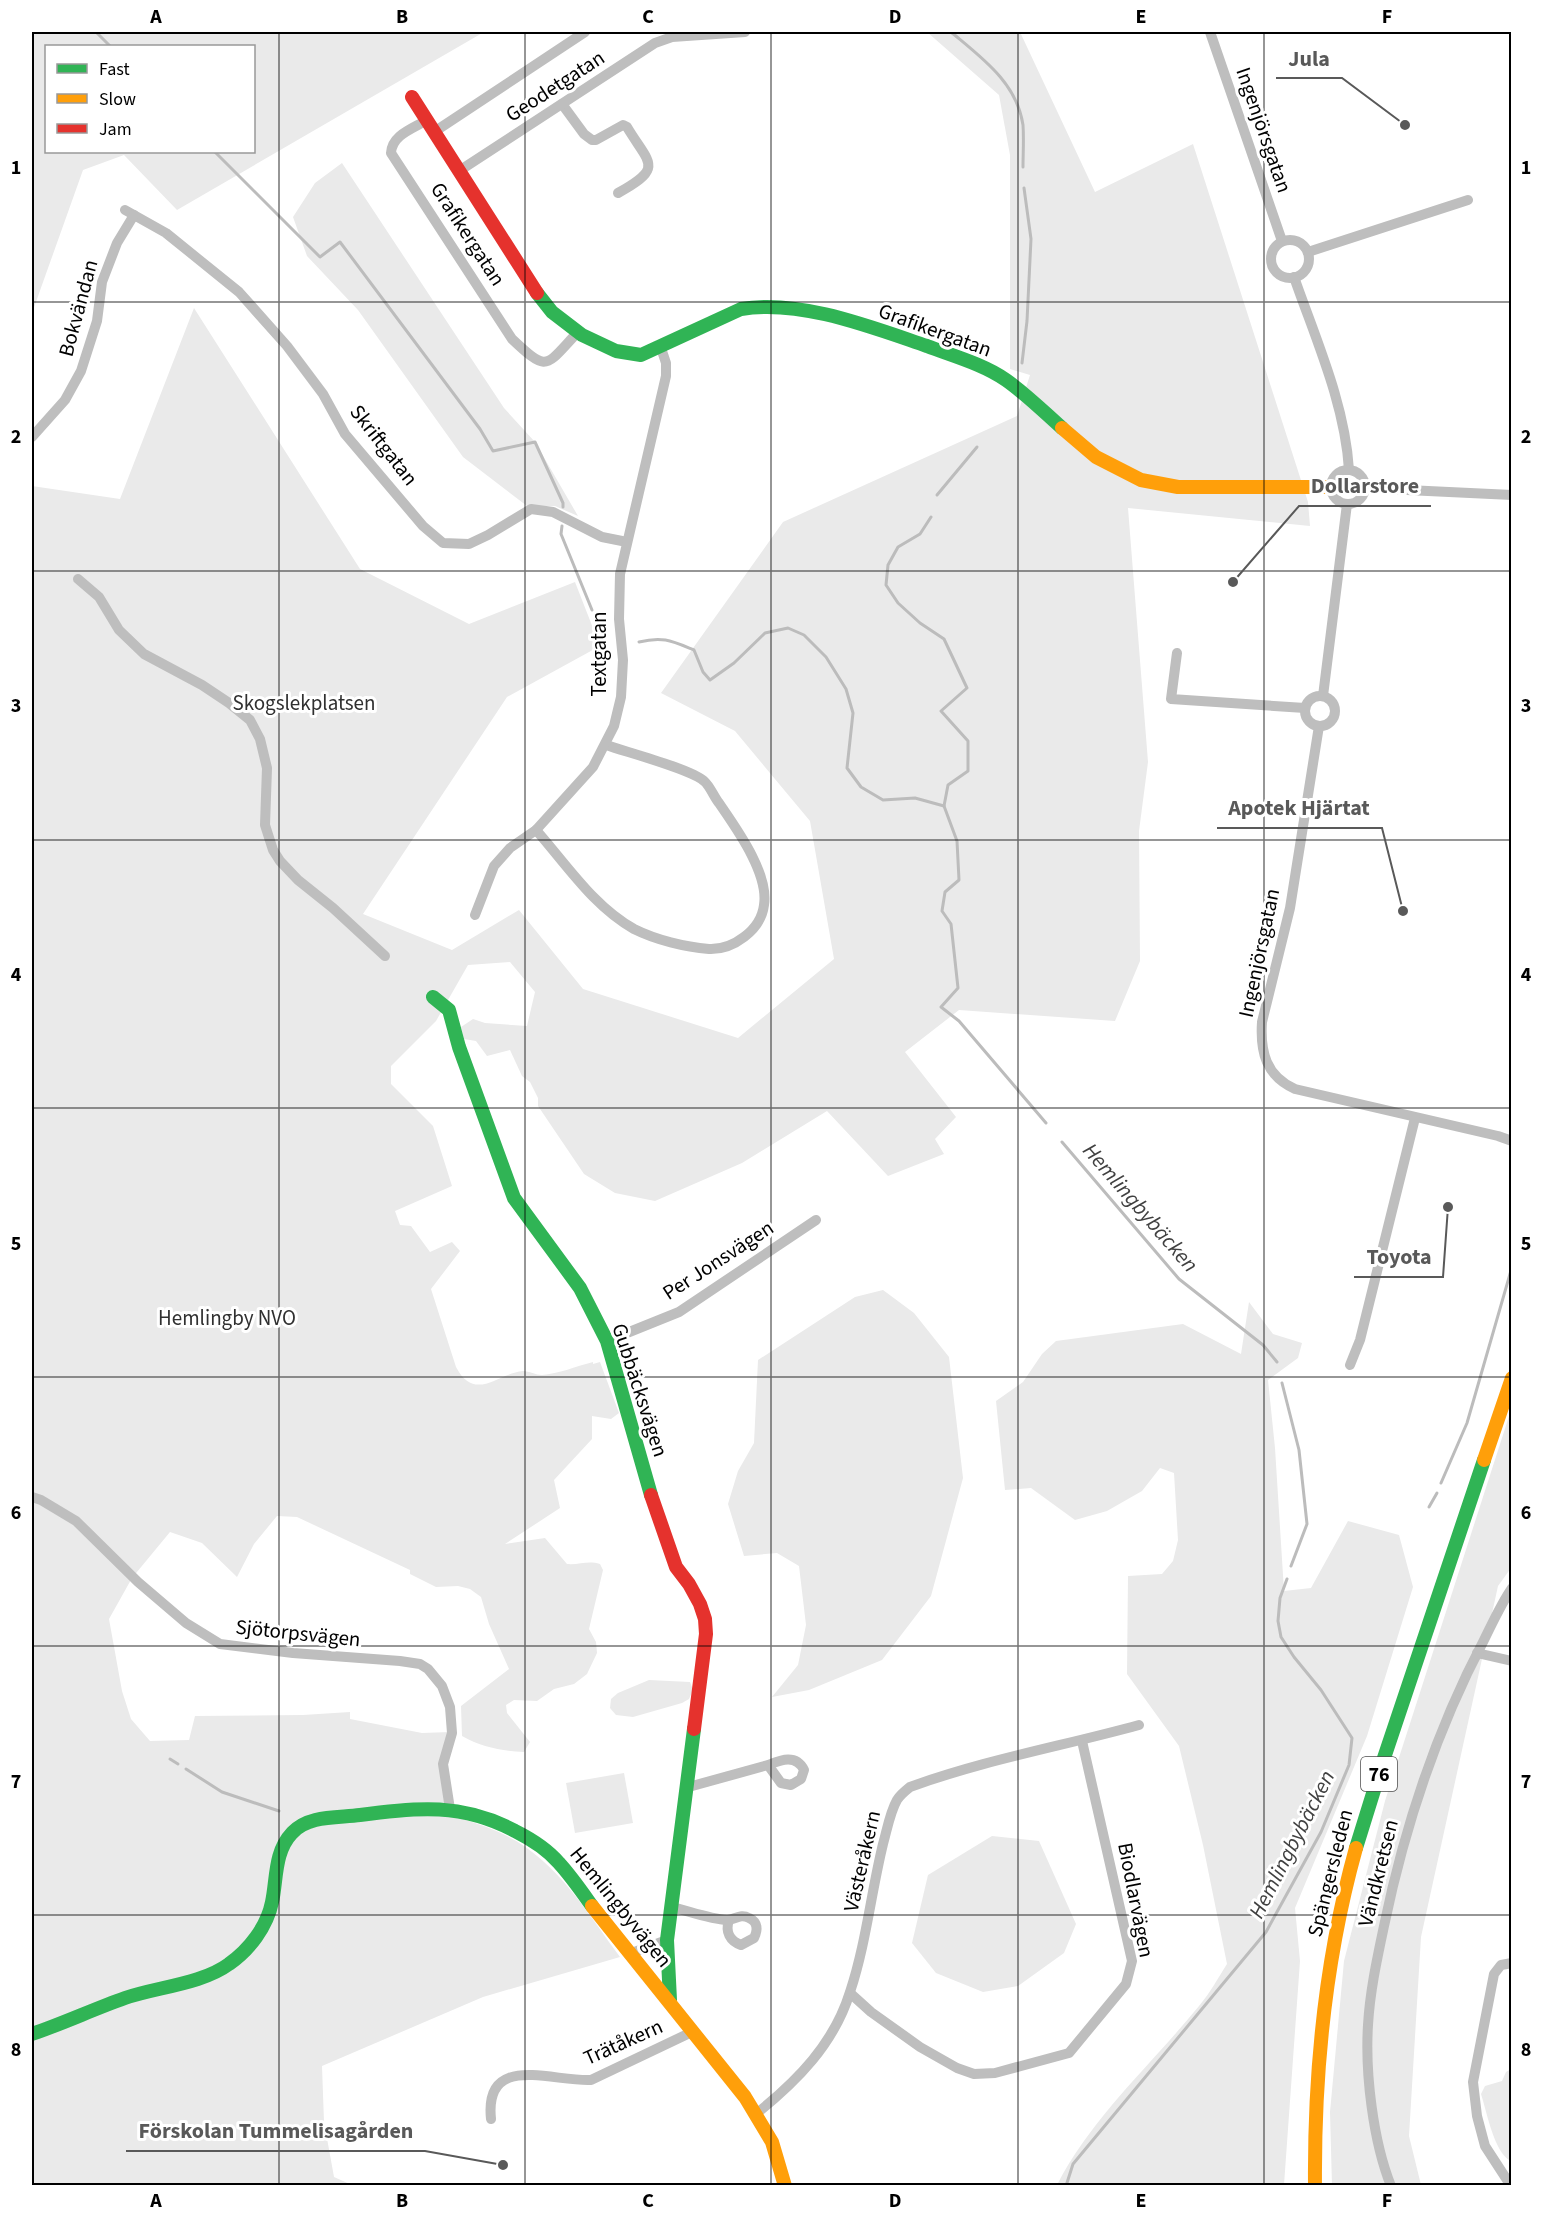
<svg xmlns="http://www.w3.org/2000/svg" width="1543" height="2217" font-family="'Source Sans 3',sans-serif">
<rect width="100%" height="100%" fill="#fff"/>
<!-- green -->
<g fill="#eaeaea" fill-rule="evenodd">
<path d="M32,32H484L177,210L124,155L83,170L32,313ZM46,46H254V152H46Z"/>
<path d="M927,32H1020L1095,192L1193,144L1308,502L1310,526L1128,508L1148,762L1139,831L1140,961L1115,1021L959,1010L905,1052L956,1117L935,1139L944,1154L888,1176L827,1111L742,1163L655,1201L615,1193L584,1174L538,1106V1098L530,1082L522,1076L510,1050L487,1056L476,1041L464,1039L461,1027L473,1019L485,1023L527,1026L535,992L510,962L468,965L436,1021L391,1066V1084L433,1126L452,1186L395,1211L400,1225L411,1226L430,1252L452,1242L460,1251L431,1289L456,1367C475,1403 498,1373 523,1371C529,1371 536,1375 542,1375C558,1374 577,1366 593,1362V1364L600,1362L619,1413L611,1419L592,1416V1439L554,1480L560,1508L505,1544L545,1538L567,1564C580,1565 588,1560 600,1564L603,1570L589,1629L596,1642L597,1653L587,1674L574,1684L554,1689L537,1701L514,1700L506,1705L507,1713L530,1742L524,1752C502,1751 481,1747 462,1736L461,1706L509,1669L489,1624L481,1597L470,1589L458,1586L436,1587L410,1574V1570L297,1517L277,1516L254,1544L237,1577L202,1543L170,1532L132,1578L109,1619L122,1691L131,1719L150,1741L189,1740L195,1716L303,1715L350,1712V1719L422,1733L450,1732L447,1781L455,1816C470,1822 487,1826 503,1834C556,1859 586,1911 620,1957L483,1997L322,2066L324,2122L334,2177L352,2185H32V486L120,499L194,308L360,569L469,624L575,582L600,646L507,697L363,914L452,950L519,910L583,989L738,1038L834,959L810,821L735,731L661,693L783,522L1017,416L1030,375L1010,369V155L999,95Z"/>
<path d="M342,163L504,408L535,442L578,516L555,506H527L463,457L358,310L307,256L293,217L315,183Z"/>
<path d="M883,1290L914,1313L949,1357L963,1478L931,1596L882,1660L809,1690L772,1697L798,1665L806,1625L799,1566L777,1553L744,1556L728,1504L738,1471L754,1443L758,1360L855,1297Z"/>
<path d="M1249,1302L1273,1334L1302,1343L1298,1358L1268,1380L1275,1448L1284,1591L1311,1588L1348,1521L1399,1535L1413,1587L1367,1736L1295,1908L1300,1961L1284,2185H1057C1092,2117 1151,2065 1199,2006C1210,1993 1218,1978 1227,1964L1203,1845L1179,1746L1127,1674L1128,1576L1162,1574L1173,1561L1178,1540L1174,1473L1160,1468L1142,1491L1107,1511L1075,1520L1031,1488L1005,1490L996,1401L1023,1382L1042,1354L1056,1341L1183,1324L1241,1354Z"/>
<path d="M1511,1410V1568L1498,1586L1421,1937L1409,2136L1421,2185L1332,2186L1330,2112L1344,1961L1385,1801Z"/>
<path d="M649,1680L690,1682L693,1690L689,1699L682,1703L633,1717L616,1715L610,1708L611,1699L618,1693Z"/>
<path d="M624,1773L633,1823L575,1833L566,1783Z"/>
<path d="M992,1836L1039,1841L1076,1924L1064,1953L1018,1986L983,1992L936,1973L912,1943L928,1875Z"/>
<path d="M1511,2069H1512L1511,2161C1494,2153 1487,2112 1481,2094L1485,2086L1502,2081L1506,2072Z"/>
</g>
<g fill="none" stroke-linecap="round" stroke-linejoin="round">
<!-- stream -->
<g stroke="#bcbcbc" stroke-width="3">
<path d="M96,32L110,46"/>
<path d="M951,32C982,58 1017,83 1023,125C1024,139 1023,154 1023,167"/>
<path d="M215,152L320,257L340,242L480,429L493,451L535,442L563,503V507"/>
<path d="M1022,363L1027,321L1031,239L1024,188"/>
<path d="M937,495L977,447"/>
<path d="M931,517L920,534L898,547L888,565L886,585L898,603L920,623L944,639L967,688L941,711L968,741V771L948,785L944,806L957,841L959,880L945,892L942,911L951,924L958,988L941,1007L959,1021L1046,1123"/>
<path d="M562,526L561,534L592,610"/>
<path d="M639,642C663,636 672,641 694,650L703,672L710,680L734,663L765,633L788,628L804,635L826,657L846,689L853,713L847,768L861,787L883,800L915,798L944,806"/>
<path d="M1062,1142L1179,1279L1263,1345L1277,1362"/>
<path d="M1282,1383L1299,1450L1307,1524L1291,1566"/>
<path d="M1441,1483L1467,1423L1512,1267"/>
<path d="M1429,1507L1437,1493"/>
<path d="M170,1759L178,1764"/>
<path d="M186,1769L222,1792L279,1811"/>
<path d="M1066,2186L1073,2164L1266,1932L1321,1832L1349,1765L1352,1738L1321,1690L1294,1657L1281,1637L1278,1621L1280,1598L1287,1579"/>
</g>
<!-- street -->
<g stroke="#bebebe" stroke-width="10">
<path d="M1210,32L1282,241"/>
<path d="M562,104L584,134L592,140H596L623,125L627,127C649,164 665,167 618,193"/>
<path d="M427,120C412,129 392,135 391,153L512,339C548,373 545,367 577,333"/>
<path d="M434,132L585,32"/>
<path d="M459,171L655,43L672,37L745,32"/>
<path d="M125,210L166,233L239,292L287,346L323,394L345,434L423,526L443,543L469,544L488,535L531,509L553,512L602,537L627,542"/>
<circle cx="1290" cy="259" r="19"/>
<path d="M1308,252L1468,200"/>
<path d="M1294,277C1316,340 1345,404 1349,470"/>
<path d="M32,437L65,400L81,371L97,321L102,282L117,243L134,215"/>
<circle cx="1348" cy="487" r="17"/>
<path d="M1365,488L1512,495"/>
<path d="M78,579L99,597L119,630L144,654L202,685L229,703L250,720L260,739L267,768L265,825L273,850L280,861L298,880L333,908L385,956"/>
<path d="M1177,653L1171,699L1305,708"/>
<circle cx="1320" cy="711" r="15"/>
<path d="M1323,696L1347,504"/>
<path d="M1319,726L1290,908L1262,1022C1260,1052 1266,1076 1295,1089L1498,1136L1512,1141"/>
<path d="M536,830C566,864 594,907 634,929C656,940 685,947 709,949C733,950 761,930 764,905C769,873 736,828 719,803C714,797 710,786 704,781C691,769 626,752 606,745"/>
<path d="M475,915L494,866L510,848L536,830L593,767L614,726L621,697L623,660L619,619L620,574L666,376V363L661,348"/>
<path d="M607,1341L679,1312L816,1220"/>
<path d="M1350,1365L1360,1340L1415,1118"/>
<path d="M32,1497L41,1500L76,1521L138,1582L186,1623L220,1644L293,1653L400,1661L420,1664L428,1669L442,1686L450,1707L452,1733L443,1764L450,1809"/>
<path d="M1477,1653L1512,1661"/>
<path d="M685,1788L768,1765L781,1783L791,1785L801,1779L804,1770C796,1754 781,1760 768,1765"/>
<path d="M671,1907C689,1911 709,1919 727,1920C735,1920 740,1913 749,1918C758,1922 758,1930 754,1938L741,1945C730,1941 725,1932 729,1920"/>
<path d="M629,1954L667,1940"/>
<path d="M850,1993L871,2012L920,2047L957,2068L974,2074L995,2073L1069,2053L1126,1984L1132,1961L1082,1741"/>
<path d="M756,2114C797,2081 834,2044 850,1992C866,1944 871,1893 883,1844C887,1830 890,1812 897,1800C900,1795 905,1791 910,1787C984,1760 1063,1746 1139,1725"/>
<path d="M491,2119C484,2052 552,2082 591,2080L694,2031"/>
<path d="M1391,2186C1373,2141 1365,2073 1368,2025C1370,1991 1377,1959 1384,1926C1405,1825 1436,1731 1484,1640C1493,1622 1501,1604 1512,1588"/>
<path d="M1511,2186L1485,2146L1477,2116L1473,2082L1494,1974L1501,1965L1512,1963"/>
</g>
<!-- fast -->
<g stroke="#30b455" stroke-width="14">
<path d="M537,293L552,312L582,335L616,351L641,355L741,309C800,299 871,327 927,346C953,356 983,364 1006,380C1026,394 1044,412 1062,428"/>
<path d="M433,997L449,1010L459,1047L514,1198L580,1288L607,1341L651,1495"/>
<path d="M1356,1848L1384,1758L1484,1460"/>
<path d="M670,2000L667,1940L694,1729"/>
<path d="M32,2034C64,2023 94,2009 125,1998C157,1987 202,1984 229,1964C249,1950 267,1927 272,1902C277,1879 274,1852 292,1833C308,1815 338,1818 360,1815C417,1807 463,1803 515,1831C531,1839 547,1849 559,1863C571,1876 582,1892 592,1906"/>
</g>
<!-- slow -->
<g stroke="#ff9f0a" stroke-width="14">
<path d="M1062,428L1096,457L1141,480L1178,487H1331"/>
<path d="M1484,1460L1512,1378"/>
<path d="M592,1906L745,2097L772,2142L785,2186"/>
<path d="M1315,2186C1314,2071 1325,1959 1356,1848"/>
</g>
<!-- jam -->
<g stroke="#e5322d" stroke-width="14">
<path d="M412,97L537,293"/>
<path d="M651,1495L676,1567L689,1584L700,1604L705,1619L706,1634L694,1729"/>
</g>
</g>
<!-- grid -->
<path fill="none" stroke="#000" stroke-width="1.5" stroke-opacity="0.55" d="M279,32V2186M525,32V2186M771,32V2186M1018,32V2186M1264,32V2186M32,302H1512M32,571H1512M32,840H1512M32,1108H1512M32,1377H1512M32,1646H1512M32,1915H1512"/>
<g text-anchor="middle" stroke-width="6" stroke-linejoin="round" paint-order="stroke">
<!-- shield labels -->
<rect fill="#fff" stroke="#4c4c4c" stroke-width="1.5" x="1361" y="1757" width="36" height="34" rx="4.5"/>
<g font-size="20" font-weight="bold" fill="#000">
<text x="1379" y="1781">76</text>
</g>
<!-- street labels -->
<g font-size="21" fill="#000" stroke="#fff">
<text transform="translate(555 86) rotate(-33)" y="7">Geodetgatan</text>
<text transform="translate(1264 130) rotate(71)" y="7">Ingenjörsgatan</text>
<text transform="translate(468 234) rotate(57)" y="7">Grafikergatan</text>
<text transform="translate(78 308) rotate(-75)" y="7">Bokvändan</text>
<text transform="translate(935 330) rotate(20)" y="7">Grafikergatan</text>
<text transform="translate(384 445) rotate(52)" y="7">Skriftgatan</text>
<text transform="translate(599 654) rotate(-90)" y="7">Textgatan</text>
<text transform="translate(1259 953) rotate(-78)" y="7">Ingenjörsgatan</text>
<text transform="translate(718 1260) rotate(-33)" y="7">Per Jonsvägen</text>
<text transform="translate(640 1390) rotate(72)" y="7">Gubbäcksvägen</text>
<text transform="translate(298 1633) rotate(6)" y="7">Sjötorpsvägen</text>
<text transform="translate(862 1861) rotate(-77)" y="7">Västeråkern</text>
<text transform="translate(1330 1873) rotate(-76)" y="7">Spängersleden</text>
<text transform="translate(1378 1873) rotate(-76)" y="7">Vändkretsen</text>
<text transform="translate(1136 1900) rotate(79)" y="7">Biodlarvägen</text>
<text transform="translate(621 1907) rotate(51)" y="7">Hemlingbyvägen</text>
<text transform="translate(623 2042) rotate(-24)" y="7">Trätåkern</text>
</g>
<!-- park labels -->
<g font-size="21" fill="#303030" stroke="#fff">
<text x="304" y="710">Skogslekplatsen</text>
<text x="227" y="1325">Hemlingby NVO</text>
</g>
<!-- water labels -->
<g font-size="22" font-style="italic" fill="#414141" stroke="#fff">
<text transform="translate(1141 1207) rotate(49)" y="8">Hemlingbybäcken</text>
<text transform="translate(1291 1844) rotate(-63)" y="8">Hemlingbybäcken</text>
</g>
</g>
<!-- callouts -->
<path fill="none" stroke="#595959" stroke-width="2" d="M1405 125L1342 78H1276M1233 582L1299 506H1431M1403 911L1382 828H1217M1448 1207L1443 1277H1354M503 2165L425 2151H126"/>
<g fill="#595959" stroke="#fff" stroke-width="2">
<circle cx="1405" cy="125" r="6"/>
<circle cx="1233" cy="582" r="6"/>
<circle cx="1403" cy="911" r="6"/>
<circle cx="1448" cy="1207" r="6"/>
<circle cx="503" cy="2165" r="6"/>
</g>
<g font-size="22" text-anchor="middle" font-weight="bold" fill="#595959" stroke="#fff" stroke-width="6" stroke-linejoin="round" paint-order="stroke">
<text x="1309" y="66">Jula</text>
<text x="1365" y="493">Dollarstore</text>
<text x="1299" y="815">Apotek Hjärtat</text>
<text x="1399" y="1264">Toyota</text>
<text x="276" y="2138">Förskolan Tummelisagården</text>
</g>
<!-- border -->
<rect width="1543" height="2217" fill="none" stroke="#ffffff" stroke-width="66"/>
<!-- legend -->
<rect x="45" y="45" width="210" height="108" fill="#ffffff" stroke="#999999" stroke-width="1.5"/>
<rect x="57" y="64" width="30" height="9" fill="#30b455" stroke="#999999" stroke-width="1.5"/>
<text x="99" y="75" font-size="18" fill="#000000">Fast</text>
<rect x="57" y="94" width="30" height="9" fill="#ff9f0a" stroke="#999999" stroke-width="1.5"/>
<text x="99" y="105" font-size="18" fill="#000000">Slow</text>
<rect x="57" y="124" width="30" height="9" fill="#e5322d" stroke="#999999" stroke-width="1.5"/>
<text x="99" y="135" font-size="18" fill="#000000">Jam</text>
<rect x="33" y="33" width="1477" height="2151" fill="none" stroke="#000" stroke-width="2"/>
<g font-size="20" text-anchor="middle" font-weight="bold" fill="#000">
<text x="156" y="23">A</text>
<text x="402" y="23">B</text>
<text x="648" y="23">C</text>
<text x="895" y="23">D</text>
<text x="1141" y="23">E</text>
<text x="1387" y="23">F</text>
<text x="16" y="174">1</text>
<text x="1526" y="174">1</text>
<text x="16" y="443">2</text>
<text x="1526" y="443">2</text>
<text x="16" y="712">3</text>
<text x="1526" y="712">3</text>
<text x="16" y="981">4</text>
<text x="1526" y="981">4</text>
<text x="16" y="1250">5</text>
<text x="1526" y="1250">5</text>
<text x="16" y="1519">6</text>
<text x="1526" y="1519">6</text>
<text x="16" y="1788">7</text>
<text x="1526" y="1788">7</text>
<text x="16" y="2056">8</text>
<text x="1526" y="2056">8</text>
<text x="156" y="2207">A</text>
<text x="402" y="2207">B</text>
<text x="648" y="2207">C</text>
<text x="895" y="2207">D</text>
<text x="1141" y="2207">E</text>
<text x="1387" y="2207">F</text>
</g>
</svg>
